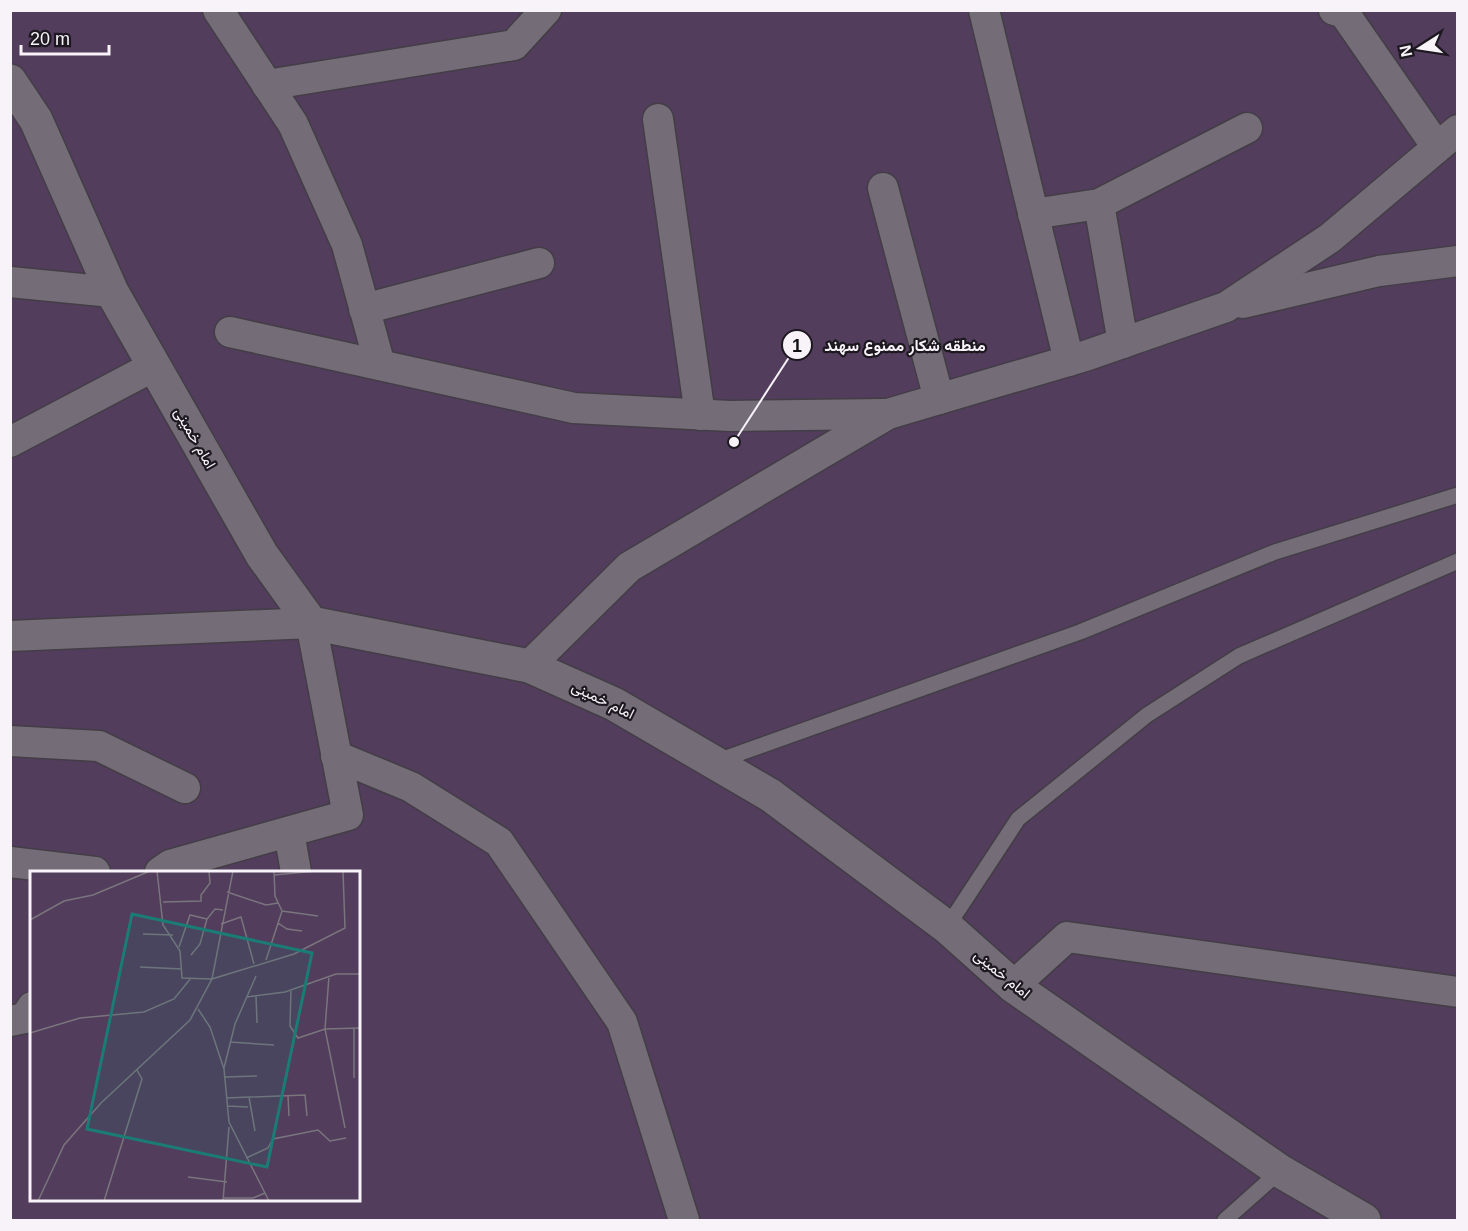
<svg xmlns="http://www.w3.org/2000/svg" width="1468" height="1231" font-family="Arial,Vazirmatn,sans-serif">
<rect width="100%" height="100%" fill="#27212a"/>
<!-- green -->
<path fill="#523d5c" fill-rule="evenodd" d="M10,11H1457V1220H11ZM32,872H358V1200H32Z"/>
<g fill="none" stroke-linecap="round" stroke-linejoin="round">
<defs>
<g id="service">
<path d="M715,762L1080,632L1275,552L1458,495"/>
<path d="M947,927L1018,819L1147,715L1239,656L1458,561"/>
<path d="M1225,1220L1280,1171"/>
</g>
<g id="minor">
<path d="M218,10L293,124L347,245L380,365"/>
<path d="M984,10L1069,361"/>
<path d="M1334,10L1344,13L1437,147"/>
<path d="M267,85L514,45L546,10"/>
<path d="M658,119L700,415"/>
<path d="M883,188L939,399"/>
<path d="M1099,204L1123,343"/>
<path d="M1033,214L1099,204L1247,128"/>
<path d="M10,282L112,292"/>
<path d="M1243,303L1379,271L1458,261"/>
<path d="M364,309L539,263"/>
<path d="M230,332L574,408L730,416L885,414"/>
<path d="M10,442L154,366"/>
<path d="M10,636L311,623L348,815L170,865L160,872"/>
<path d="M529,666L629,567L888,414L1085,356L1226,307L1330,238L1458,130"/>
<path d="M10,741L99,746L185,788"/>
<path d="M336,756L411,787L499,842L622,1022L684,1220"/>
<path d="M289,832L296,872"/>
<path d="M10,862L95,872"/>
<path d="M1013,986L1067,937L1458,992"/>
<path d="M10,1021L25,1018L32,1007"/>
</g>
<path id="tertiary" d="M10,81L36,120L112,292L262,555L311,623L529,666L614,704L770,795L947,927L1013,986L1280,1171L1364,1220"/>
</defs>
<!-- service casing -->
<use href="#service" stroke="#433e46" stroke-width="18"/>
<!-- minor casing -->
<use href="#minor" stroke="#433e46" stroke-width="33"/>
<!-- tertiary casing -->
<use href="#tertiary" stroke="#433e46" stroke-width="36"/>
<!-- service -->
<use href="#service" stroke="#746d77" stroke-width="15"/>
<!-- minor -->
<use href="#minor" stroke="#746d77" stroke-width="30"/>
<!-- tertiary -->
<use href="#tertiary" stroke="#746d77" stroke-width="33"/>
</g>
<g text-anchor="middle" stroke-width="4.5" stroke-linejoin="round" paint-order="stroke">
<!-- street labels -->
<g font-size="15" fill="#f7f3f9" stroke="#1d1820">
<text transform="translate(195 438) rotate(60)" y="5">امام خمینی</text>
<text transform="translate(603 700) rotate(26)" y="5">امام خمینی</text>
<text transform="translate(1002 974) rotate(39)" y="5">امام خمینی</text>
</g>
</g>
<!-- overview -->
<g transform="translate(30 871)">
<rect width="330" height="330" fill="#27212a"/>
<path d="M0,0H330V330H0Z" fill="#523d5c"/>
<path fill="none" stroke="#7a757d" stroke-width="1.5" d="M127,0L133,54L150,80L152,107L182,108L203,0M244,4L286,0M197,21L236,34L248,32M133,31L171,30V24L180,12L179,0M252,40L288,45M0,49L34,30L63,24L120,0M248,52L257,58L272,60M191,53L211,46L224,93M113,63L143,64M149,76L160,44L177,48M161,84L170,73L177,48L185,38L193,39M236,89L252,40L245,25L244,0M110,96L152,98M299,105L295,158L315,257M261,118L260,155L268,167L295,158L330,157M226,125L227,152M217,126L255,121L306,103H330M168,138L180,156L194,198L199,251L239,330M324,157V207M0,162L50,147L114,141L144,128L161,107M200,171L244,174M194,197L205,153L226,105M195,206L227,205M258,225L259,245M219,226L225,260M196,227L275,224L277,245M197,235L218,236M216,287L238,277L243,268L288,259L300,270L316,267M158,306L197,311M194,327H223L235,322M8,330L34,274L71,232L160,149L182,108L264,83L315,57L313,0M74,330L112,208L107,199M193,330L199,256"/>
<path fill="#1b7c75" fill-opacity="0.15" stroke="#1b7c75" stroke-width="3" d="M102,43L282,82L237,296L57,258Z"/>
<rect width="330" height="330" fill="none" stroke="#f7f3f9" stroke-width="3"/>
</g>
<!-- callouts -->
<path fill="none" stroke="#f7f3f9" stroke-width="2" d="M734 442L797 345"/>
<g fill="#f7f3f9" stroke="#1d1820" stroke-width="2">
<circle cx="734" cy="442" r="6"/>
<circle cx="797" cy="345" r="15"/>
</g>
<g font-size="18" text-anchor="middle" font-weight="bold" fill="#111">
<text x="797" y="352">1</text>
</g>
<g font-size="16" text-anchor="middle" font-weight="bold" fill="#f7f3f9" stroke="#1d1820" stroke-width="4.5" stroke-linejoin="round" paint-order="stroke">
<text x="905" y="351">منطقه شکار ممنوع سهند</text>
</g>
<!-- border -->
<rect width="1468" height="1231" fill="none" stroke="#f7f3f9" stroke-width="24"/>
<!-- north arrow -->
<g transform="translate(1420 48) rotate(258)" stroke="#1d1820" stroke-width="4.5" paint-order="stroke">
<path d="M0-4.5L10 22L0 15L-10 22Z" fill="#f7f3f9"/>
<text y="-9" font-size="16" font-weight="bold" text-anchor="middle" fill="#f7f3f9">N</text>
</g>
<!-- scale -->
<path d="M21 45v9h88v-9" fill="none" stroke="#f7f3f9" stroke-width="3"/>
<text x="30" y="45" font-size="18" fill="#f7f3f9" stroke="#1d1820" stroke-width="4.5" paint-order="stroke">20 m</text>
</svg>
